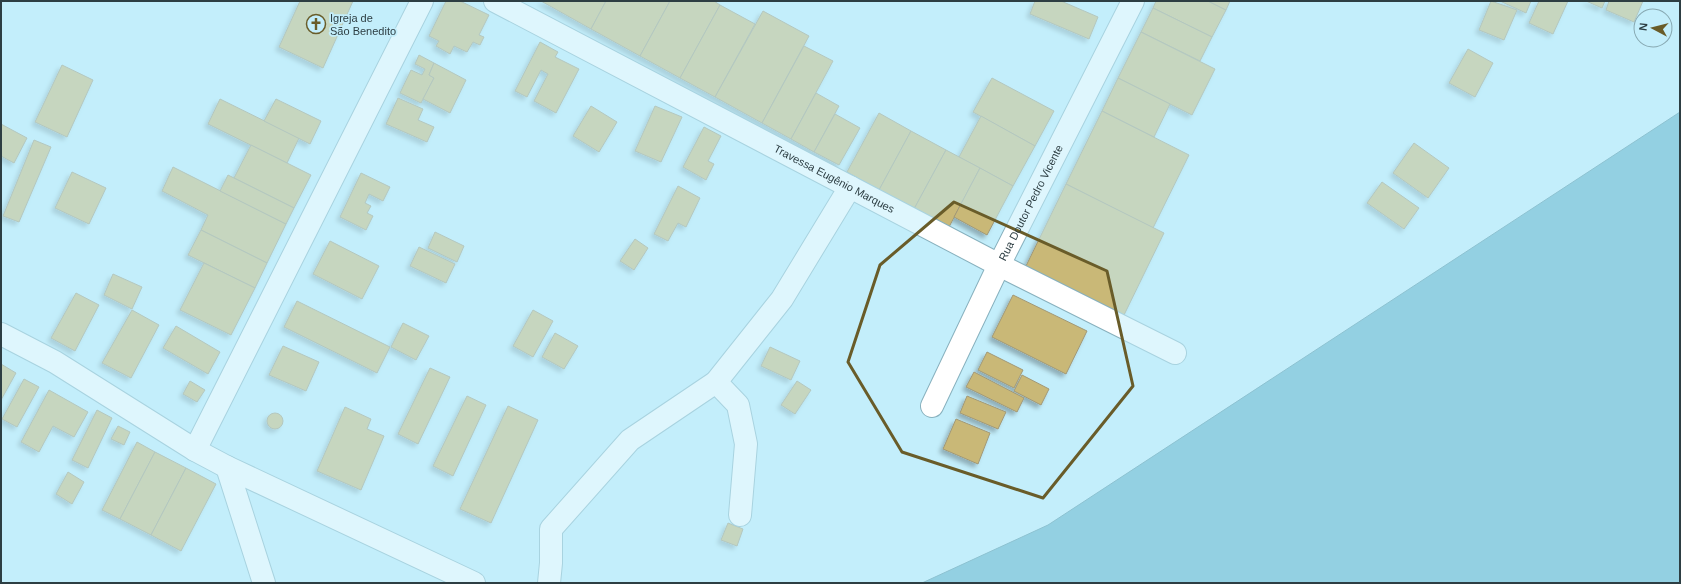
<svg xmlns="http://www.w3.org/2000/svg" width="1681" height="584" font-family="Helvetica,sans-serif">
<defs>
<filter id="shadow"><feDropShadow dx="-3.5" dy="3.5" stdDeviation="2" flood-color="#0004"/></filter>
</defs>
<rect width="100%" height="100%" fill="#c3eefb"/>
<!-- water -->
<path fill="#5aacc4" stroke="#4c8b9d" d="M1680,112V583H922L1048,525Z"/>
<!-- building -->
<g fill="#c9b877" stroke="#a19877" filter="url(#shadow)">
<path d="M300,1H353L323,68L279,47Z"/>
<path d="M446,1H460L489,15L479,35L484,37L480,45L473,42L467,52L454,46L450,54L436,46L439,41L429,36Z"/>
<path d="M541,1H606L591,29Z"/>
<path d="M606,1H670L640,56L591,29Z"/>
<path d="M670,1H714L720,5L680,78L640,56Z"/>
<path d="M1035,1H1061L1098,17L1089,39L1030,14Z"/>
<path d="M1156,1H1208L1226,10L1212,37L1153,8Z"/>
<path d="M1208,1H1230L1226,10Z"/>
<path d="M1491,1L1517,10L1504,40L1479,30Z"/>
<path d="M1500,1H1531L1526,13Z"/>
<path d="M1539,1H1568L1553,34L1529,23Z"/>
<path d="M1586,1H1605L1602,8Z"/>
<path d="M1609,1H1643L1634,22L1606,10Z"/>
<path d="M720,5L755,24L715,97L680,78Z"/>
<path d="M1153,8L1212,37L1200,61L1141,32Z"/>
<path d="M763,11L809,36L762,123L715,97Z"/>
<path d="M1141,32L1215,69L1192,115L1118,78Z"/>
<path d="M540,42L558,52L555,57L579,69L556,113L534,101L548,74L541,70L527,97L515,91Z"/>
<path d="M804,46L833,61L791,139L762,123Z"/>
<path d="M1468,49L1493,63L1475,97L1449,83Z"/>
<path d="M419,55L434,63L429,75L434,78L421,103L400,93L411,70L422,75L425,69L415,64Z"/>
<path d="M434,63L466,80L450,113L423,99L434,78L429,75Z"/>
<path d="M62,65L93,80L67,137L35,122Z"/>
<path d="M992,78L1054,111L1035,146L973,112Z"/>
<path d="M1118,78L1170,104L1154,137L1102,111Z"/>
<path d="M816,93L839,106L814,152L791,139Z"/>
<path d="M398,98L423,109L418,120L434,127L427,142L386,124Z"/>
<path d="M220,99L299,138L287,163L208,124Z"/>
<path d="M276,99L321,121L310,144L264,121Z"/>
<path d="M591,106L617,122L599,152L573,136Z"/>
<path d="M655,106L682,117L661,162L635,151Z"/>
<path d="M1102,111L1189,155L1153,228L1066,184Z"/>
<path d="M879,113L911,131L879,190L847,172Z"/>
<path d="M835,114L860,128L839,165L814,152Z"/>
<path d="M981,116L1035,146L1013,186L959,157Z"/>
<path d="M1,124L27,138L14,163L1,156Z"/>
<path d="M704,127L721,136L708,161L714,164L706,180L683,167Z"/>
<path d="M911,131L946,150L914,209L879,190Z"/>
<path d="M34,140L51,147L19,222L3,216Z"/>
<path d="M1414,143L1449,168L1428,198L1393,173Z"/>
<path d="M251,145L311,175L294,208L234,178Z"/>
<path d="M946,150L980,168L949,227L914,209Z"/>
<path d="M173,167L286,224L267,263L201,230L208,215L162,191Z"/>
<path d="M980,168L1013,186L987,235L954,217Z"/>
<path d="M72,172L106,188L89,224L55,208Z"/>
<path d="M361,173L390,187L383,201L369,194L365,203L371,206L367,213L373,216L366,230L340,217Z"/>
<path d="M228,175L294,208L286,224L220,191Z"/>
<path d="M1382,182L1419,208L1404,229L1367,203Z"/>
<path d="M1066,184L1164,233L1124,315L1026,266Z"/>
<path d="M678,186L700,198L686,227L678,223L668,241L654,234Z"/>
<path d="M201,230L267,263L255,288L188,255Z"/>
<path d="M435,232L464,246L457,262L428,248Z"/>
<path d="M635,239L648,248L634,270L620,261Z"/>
<path d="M330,241L379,266L362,299L313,274Z"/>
<path d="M419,247L455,264L446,283L410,266Z"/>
<path d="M204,263L255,288L231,335L180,310Z"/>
<path d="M113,274L142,287L132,309L104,295Z"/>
<path d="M76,293L99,305L75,351L51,338Z"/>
<path d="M1013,295L1087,331L1066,374L992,337Z"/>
<path d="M297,301L390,347L377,373L284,327Z"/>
<path d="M132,310L159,325L131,378L102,363Z"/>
<path d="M533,310L553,321L533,357L513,346Z"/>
<path d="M403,323L429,336L416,360L391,347Z"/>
<path d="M176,326L220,352L208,374L163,348Z"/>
<path d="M555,333L578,346L564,369L542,357Z"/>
<path d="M283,346L319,362L306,391L269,375Z"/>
<path d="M770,347L800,361L791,380L761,366Z"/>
<path d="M987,352L1023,370L1014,388L978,370Z"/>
<path d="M1,364L16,373L1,400Z"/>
<path d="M430,368L450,377L418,444L398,434Z"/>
<path d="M974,372L1024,398L1017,412L966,387Z"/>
<path d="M1022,375L1049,389L1041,405L1014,391Z"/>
<path d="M24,379L39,387L17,427L2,419Z"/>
<path d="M190,381L205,390L197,402L183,394Z"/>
<path d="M797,381L811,390L795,414L781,405Z"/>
<path d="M49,390L88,412L74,437L53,426L39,452L21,442Z"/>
<path d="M467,396L486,405L453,476L433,466Z"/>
<path d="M967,396L1006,412L998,429L960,413Z"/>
<path d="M508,406L538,420L491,523L460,509Z"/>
<path d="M345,407L371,419L367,429L384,436L361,490L317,471Z"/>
<path d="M97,410L112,418L88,468L72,460Z"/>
<circle cx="275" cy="421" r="8"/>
<path d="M956,419L990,433L978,464L943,449Z"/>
<path d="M118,426L130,432L124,445L111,439Z"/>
<path d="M137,442L155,452L120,519L102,510Z"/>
<path d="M155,452L186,468L151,535L120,519Z"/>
<path d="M186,468L216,484L181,551L151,535Z"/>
<path d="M68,472L84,482L72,504L56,494Z"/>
<path d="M728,523L743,529L737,546L721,540Z"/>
</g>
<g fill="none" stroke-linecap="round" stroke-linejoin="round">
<defs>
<g id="minor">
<path id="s1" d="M495,1L999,265L1175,353"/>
<path d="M1,334L55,362L195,450L227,467L474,583"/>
<path d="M716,382L738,405L746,444L740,515"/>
<path id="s2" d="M932,406L999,265L1133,1"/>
<path d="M195,450L422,1"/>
<path d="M227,467L264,583"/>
<path d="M549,583L551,563V529L630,440L716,382L782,299L850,187"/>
</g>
</defs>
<!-- minor casing -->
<use href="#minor" stroke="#88b1be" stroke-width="24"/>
<!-- minor -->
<use href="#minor" stroke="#fff" stroke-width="22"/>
</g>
<!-- marked area -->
<path d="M0 0H1681V584H0ZM954,202L1107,271L1133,386L1043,498L902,452L848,362L880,265Z" fill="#c3eefb" fill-opacity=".55" fill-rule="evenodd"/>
<path fill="none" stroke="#695c29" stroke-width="3" stroke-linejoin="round" d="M954,202L1107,271L1133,386L1043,498L902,452L848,362L880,265Z"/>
<!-- icons -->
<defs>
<symbol id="church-ring" viewBox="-11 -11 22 22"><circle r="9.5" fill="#c3eefb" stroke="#695c29" stroke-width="1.5"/><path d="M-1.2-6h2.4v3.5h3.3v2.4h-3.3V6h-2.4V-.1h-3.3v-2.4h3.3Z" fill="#695c29"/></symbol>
</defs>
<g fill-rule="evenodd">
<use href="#church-ring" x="305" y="13" width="22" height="22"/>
</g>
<g text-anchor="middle" stroke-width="3.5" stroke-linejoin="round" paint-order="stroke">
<!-- poi labels -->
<g font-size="11" fill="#2d3e43" stroke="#c3eefb" text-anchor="start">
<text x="330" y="22">Igreja de<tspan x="330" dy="13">São Benedito</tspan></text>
</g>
<!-- street labels -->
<g font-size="11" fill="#2d3e43" stroke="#c3eefb">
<text dy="4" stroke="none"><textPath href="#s1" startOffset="383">Travessa Eugênio Marques</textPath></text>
<text dy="4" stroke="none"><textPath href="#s2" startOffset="226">Rua Doutor Pedro Vicente</textPath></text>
</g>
</g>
<!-- border -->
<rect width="1681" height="584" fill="none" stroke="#2d3e43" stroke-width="4"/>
<!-- north arrow -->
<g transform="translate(1653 28) rotate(277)"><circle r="19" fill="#c3eefb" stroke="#87a8b1"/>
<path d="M0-3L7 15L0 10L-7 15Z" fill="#695c29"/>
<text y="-6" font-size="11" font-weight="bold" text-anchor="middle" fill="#2d3e43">N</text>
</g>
</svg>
